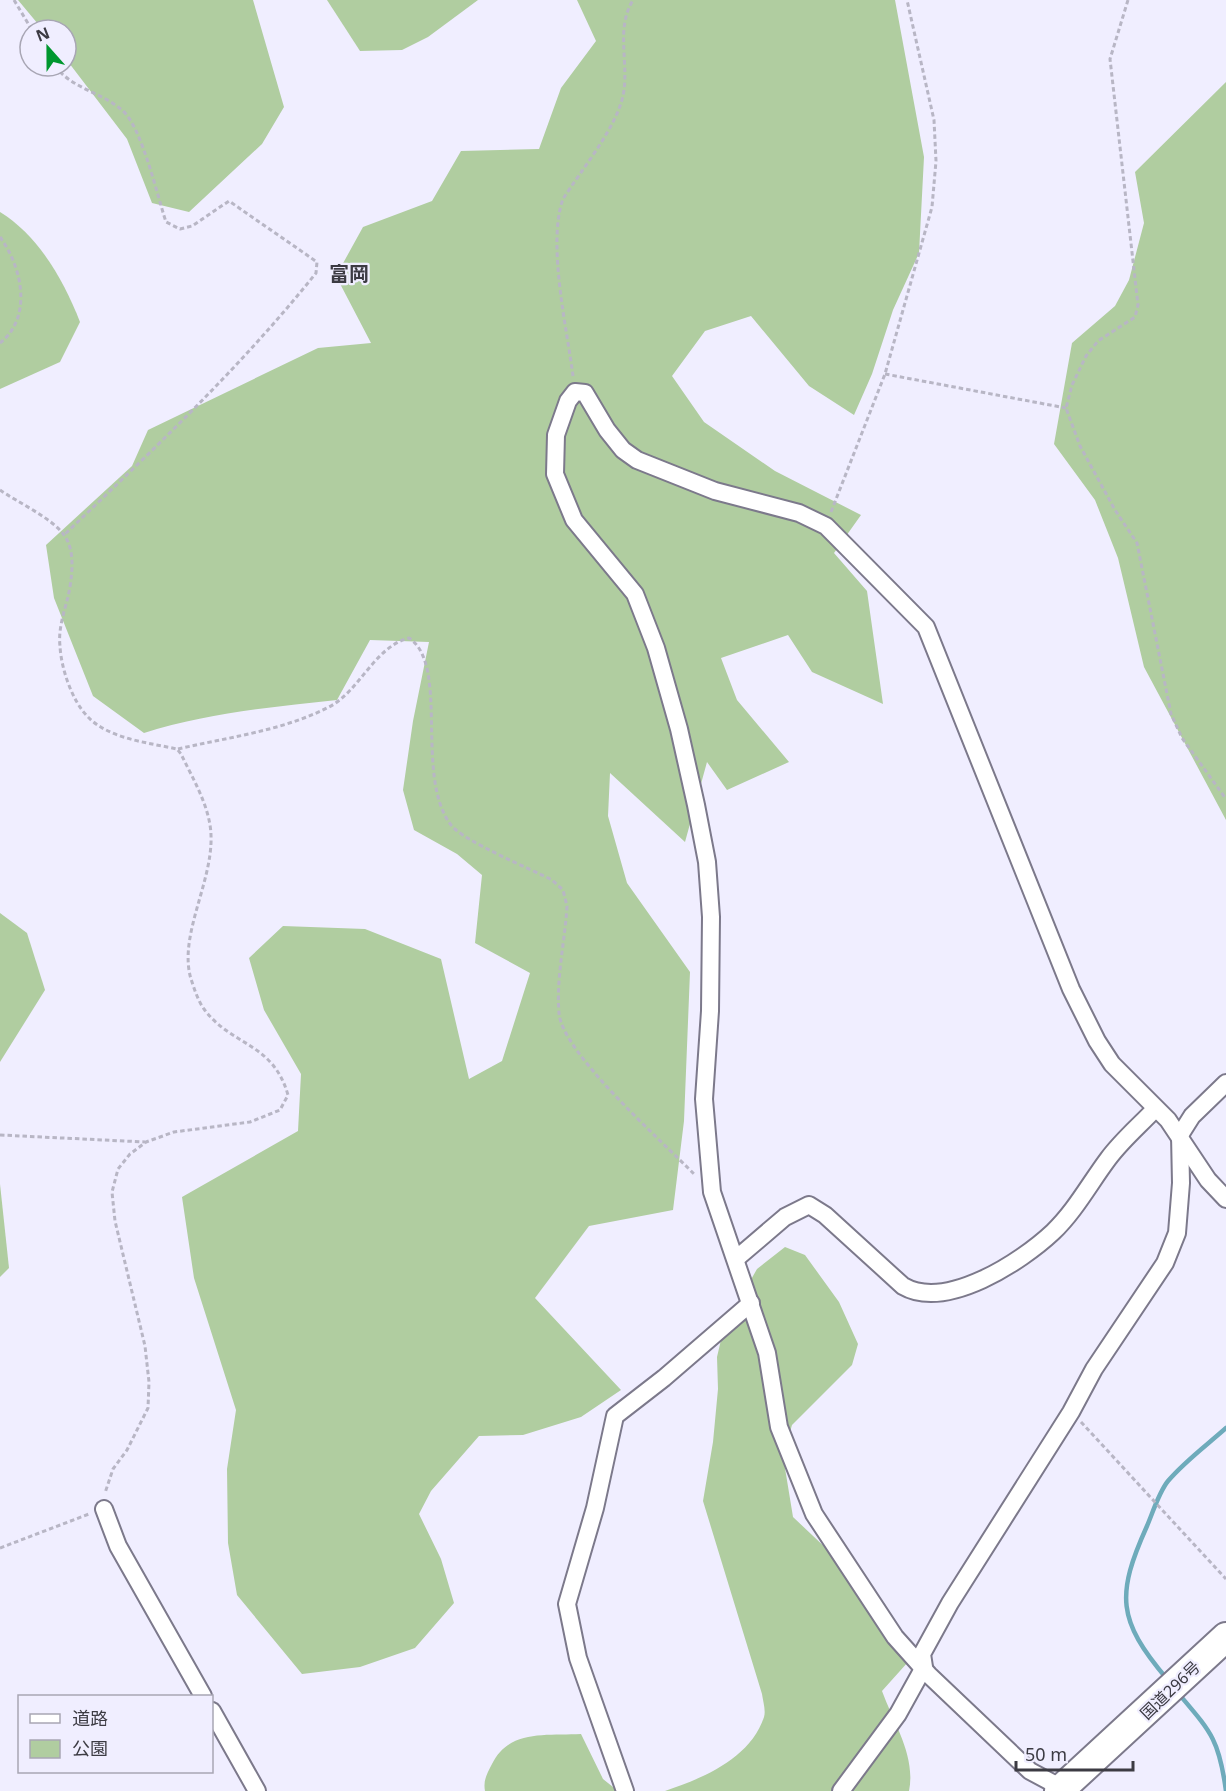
<svg xmlns="http://www.w3.org/2000/svg" width="1226" height="1791" font-family="'Noto Sans','Noto Sans JP',sans-serif">
<rect width="100%" height="100%" fill="#f0eeff"/>
<!-- green -->
<g fill="#b0cda0">
<path d="M18,0H253L284,107L262,144L189,212L152,203L127,139L66,59V30H43Z"/>
<path d="M327,0H478L428,37L402,50L360,51Z"/>
<path d="M577,0H895L924,157L919,253L893,310L872,374L854,415L809,386L751,316L705,331L672,376L704,422L775,471L861,515L834,553L867,591L883,704L812,672L788,635L721,658L737,700L789,762L727,790L707,762L685,842L610,773L608,816L627,883L690,972L684,1121L673,1210L589,1226L535,1298L621,1390L581,1417L523,1435L479,1436L431,1491L419,1514L441,1559L454,1603L415,1648L360,1667L302,1674L237,1595L228,1543L227,1469L236,1410L194,1278L182,1197L298,1131L301,1074L264,1010L249,958L283,926L365,929L441,959L469,1079L502,1061L530,973L475,943L482,875L457,854L414,830L403,790L413,721L429,642L370,640L337,700C272,707 207,713 144,733L93,696L54,598L46,545L132,466L148,430L318,348L371,343L336,276L363,227L432,201L461,151L539,149L561,88L596,41Z"/>
<path d="M1226,82V820L1144,667L1118,558L1095,500L1054,444L1072,343L1115,306L1129,280L1144,223L1135,172Z"/>
<path d="M0,212C39,236 64,281 80,322L60,362L0,389Z"/>
<path d="M0,913L27,933L45,990L0,1062Z"/>
<path d="M0,1184L9,1268L0,1277Z"/>
<path d="M785,1247L805,1255L839,1302L858,1344L852,1365L792,1425L783,1456L793,1517L885,1604L908,1662L882,1691C894,1724 916,1756 909,1791H665C703,1778 750,1759 764,1717C766,1711 763,1701 762,1694L703,1501L713,1442L718,1389L717,1357L724,1327L757,1269Z"/>
<path d="M581,1734L603,1779L618,1791H485C483,1780 487,1774 492,1764C509,1729 546,1736 581,1734Z"/>
</g>
<g fill="none" stroke-linecap="round" stroke-linejoin="round">
<!-- stream -->
<g stroke="#6eabbb" stroke-width="4.5">
<path d="M1167,1679C1117,1620 1116,1595 1147,1526C1153,1512 1159,1492 1168,1481C1185,1461 1207,1445 1226,1428"/>
<path d="M1178,1693C1211,1732 1219,1739 1226,1791"/>
</g>
<defs>
<g id="minor">
<path d="M737,1258L785,1217L809,1205L825,1215L903,1286C946,1311 1021,1262 1053,1232C1075,1211 1090,1183 1108,1159C1122,1140 1139,1126 1155,1109"/>
<path d="M104,1509L118,1546L203,1696"/>
<path d="M212,1711L257,1791"/>
<path d="M1062,1788L1030,1771L929,1675L895,1637L814,1514L779,1427L767,1353L712,1192L704,1099L710,1011L711,917L707,862L696,805L679,729L656,648L635,594L574,520L555,474L556,435L568,401L575,392L585,393L607,430L623,450L637,460L715,491L799,513L826,526L926,627L1071,989L1097,1041L1112,1064L1168,1120L1208,1180L1226,1199"/>
<path d="M625,1791L578,1658L567,1604L595,1508L615,1416L664,1378L751,1303"/>
<path d="M841,1791L898,1714L924,1667L922,1654L950,1603L1071,1412L1094,1369L1165,1263L1177,1233L1181,1183L1180,1135L1192,1116L1226,1083"/>
</g>
<path id="trunk" d="M1059,1791L1226,1637"/>
</defs>
<!-- minor casing -->
<use href="#minor" stroke="#7c798b" stroke-width="20"/>
<!-- trunk casing -->
<use href="#trunk" stroke="#7c798b" stroke-width="32"/>
<!-- path -->
<g stroke="#b8b6c5" stroke-width="3" stroke-dasharray="4.5 3" stroke-linecap="butt">
<path d="M14,0L32,30"/>
<path d="M1128,0L1110,59L1138,305L1135,317L1098,341L1086,356L1072,385L1066,408L1080,446L1115,510L1137,543L1171,714L1182,738L1226,799"/>
<path d="M55,66C72,89 102,92 123,111C142,128 157,195 166,222L180,229L192,226L229,201L317,262L316,273C240,368 152,451 64,535"/>
<path d="M0,237C22,267 33,317 0,343"/>
<path d="M885,374L1066,408"/>
<path d="M573,376C567,329 547,243 563,199C581,170 620,124 624,90C628,59 616,28 633,0"/>
<path d="M0,490C17,502 52,518 64,535C76,551 72,578 68,597C64,612 58,630 60,646C61,668 72,701 88,717C109,739 150,743 177,749L181,754C193,779 210,807 211,835C213,882 178,936 191,979C194,988 198,1001 204,1009C231,1046 273,1042 288,1095L280,1110L250,1122L174,1132L146,1142L130,1154L118,1169L112,1192L115,1221L145,1346L149,1382L148,1408L127,1450L113,1469L105,1493"/>
<path d="M831,512L885,374L932,207L936,161L934,120L907,0"/>
<path d="M178,749C229,737 282,731 329,707C360,691 374,647 409,638C450,665 414,777 451,825C463,841 531,869 552,880L563,890L567,906C565,941 556,978 559,1013C562,1053 662,1141 694,1174"/>
<path d="M0,1135L145,1142"/>
<path d="M1081,1422L1226,1579"/>
<path d="M0,1548L89,1514"/>
</g>
<!-- minor -->
<use href="#minor" stroke="#fff" stroke-width="16"/>
<!-- trunk -->
<use href="#trunk" stroke="#fff" stroke-width="28"/>
</g>
<g text-anchor="middle" stroke-width="4.5" stroke-linejoin="round" paint-order="stroke">
<!-- street labels -->
<g font-size="16" fill="#3c3b43" stroke="#f0eeff">
<text transform="translate(1170 1690) rotate(-44)" y="6">国道296号</text>
</g>
<!-- quarter labels -->
<g font-size="20" font-weight="bold" fill="#3c3b43" stroke="#f0eeff">
<text x="349" y="281">富岡</text>
</g>
</g>
<!-- legend -->
<rect x="18" y="1695" width="195" height="78" fill="#f0eeff" stroke="#a8a6b4" stroke-width="1.5"/>
<rect x="30" y="1714" width="30" height="9" fill="#ffffff" stroke="#a8a6b4" stroke-width="1.5"/>
<text x="72" y="1725" font-size="18" fill="#3c3b43">道路</text>
<rect x="30" y="1740" width="30" height="18" fill="#b0cda0" stroke="#a8a6b4" stroke-width="1.5"/>
<text x="72" y="1755" font-size="18" fill="#3c3b43">公園</text>
<!-- north arrow -->
<g transform="translate(48 48) rotate(339)"><circle r="28" fill="#f0eeff" stroke="#a8a6b4" stroke-width="1.5"/>
<path d="M0-4.5L10 22L0 15L-10 22Z" fill="#00972f"/>
<text y="-9" font-size="16" font-weight="bold" text-anchor="middle" fill="#3c3b43">N</text>
</g>
<!-- scale -->
<path d="M1016 1761v9h117v-9" fill="none" stroke="#3c3b43" stroke-width="3"/>
<text x="1025" y="1761" font-size="18" fill="#3c3b43" stroke="#f0eeff" stroke-width="4.5" paint-order="stroke">50 m</text>
</svg>
